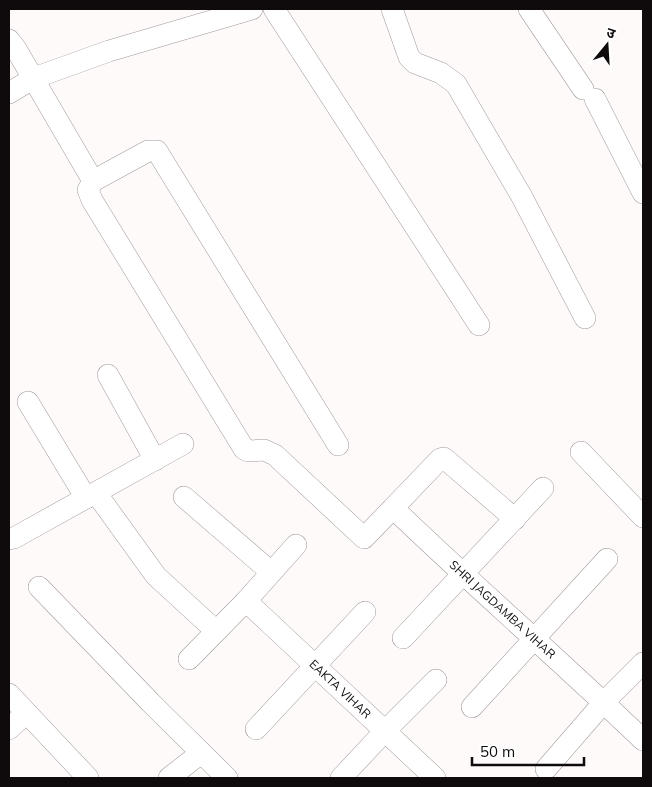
<svg xmlns="http://www.w3.org/2000/svg" width="652" height="787" font-family="Mulish,'Noto Sans Devanagari',sans-serif">
<rect width="100%" height="100%" fill="#fefafa"/>
<g fill="none" stroke-linecap="round" stroke-linejoin="round">
<defs>
<g id="minor">
<path d="M274,9L479,325"/>
<path d="M392,9L409,57L415,63L441,73L456,84L522,197L585,318"/>
<path d="M529,9L583,89"/>
<path d="M9,40L16,49L93,181"/>
<path d="M9,93L34,78L109,51L252,9"/>
<path d="M595,99L643,193"/>
<path d="M108,375L155,460"/>
<path d="M28,402L86,498"/>
<path id="s1" d="M338,445L157,151H148L93,181L88,190L92,200L244,449L248,451L264,450L275,455L364,538L393,508C475,587 561,661 643,740"/>
<path d="M581,452L643,517"/>
<path d="M96,493L156,576L216,631"/>
<path d="M184,497L271,572"/>
<path d="M393,508L440,459L444,458L515,519"/>
<path d="M9,539L14,538L183,444"/>
<path d="M39,587L151,703L227,778"/>
<path id="s2" d="M246,601L435,778"/>
<path d="M403,638L543,488"/>
<path d="M189,659L246,601L296,545"/>
<path d="M9,694L88,778"/>
<path d="M472,707L607,559"/>
<path d="M9,729L26,713"/>
<path d="M256,729L365,612"/>
<path d="M546,769L604,702L643,663"/>
<path d="M169,778L201,753"/>
<path d="M341,778L384,732L436,680"/>
</g>
</defs>
<!-- minor casing -->
<use href="#minor" stroke="#a3999b" stroke-width="22"/>
<!-- minor -->
<use href="#minor" stroke="#fff" stroke-width="21"/>
</g>
<g text-anchor="middle" stroke-width="4.5" stroke-linejoin="round" paint-order="stroke">
<!-- street labels -->
<g font-size="12" fill="#0f0b0c" stroke="#fff">
<text dy="4" stroke="none"><textPath href="#s1" startOffset="1075">SHRI JAGDAMBA VIHAR</textPath></text>
<text dy="4" stroke="none"><textPath href="#s2" startOffset="129">EAKTA VIHAR</textPath></text>
</g>
</g>
<!-- border -->
<rect width="652" height="787" fill="none" stroke="#0f0b0c" stroke-width="20"/>
<!-- north arrow -->
<g transform="translate(607 45) rotate(18)" stroke="#ffffff" stroke-width="4" paint-order="stroke">
<path d="M0-4L9 19L0 12L-9 19Z" fill="#0f0b0c"/>
<text y="-8" font-size="14" font-weight="bold" text-anchor="middle" fill="#0f0b0c">उ</text>
</g>
<!-- scale -->
<path d="M472 757v8h112v-8" fill="none" stroke="#0f0b0c" stroke-width="2.5"/>
<text x="480" y="757" font-size="15" fill="#0f0b0c" stroke="#ffffff" stroke-width="4" paint-order="stroke">50 m</text>
</svg>
